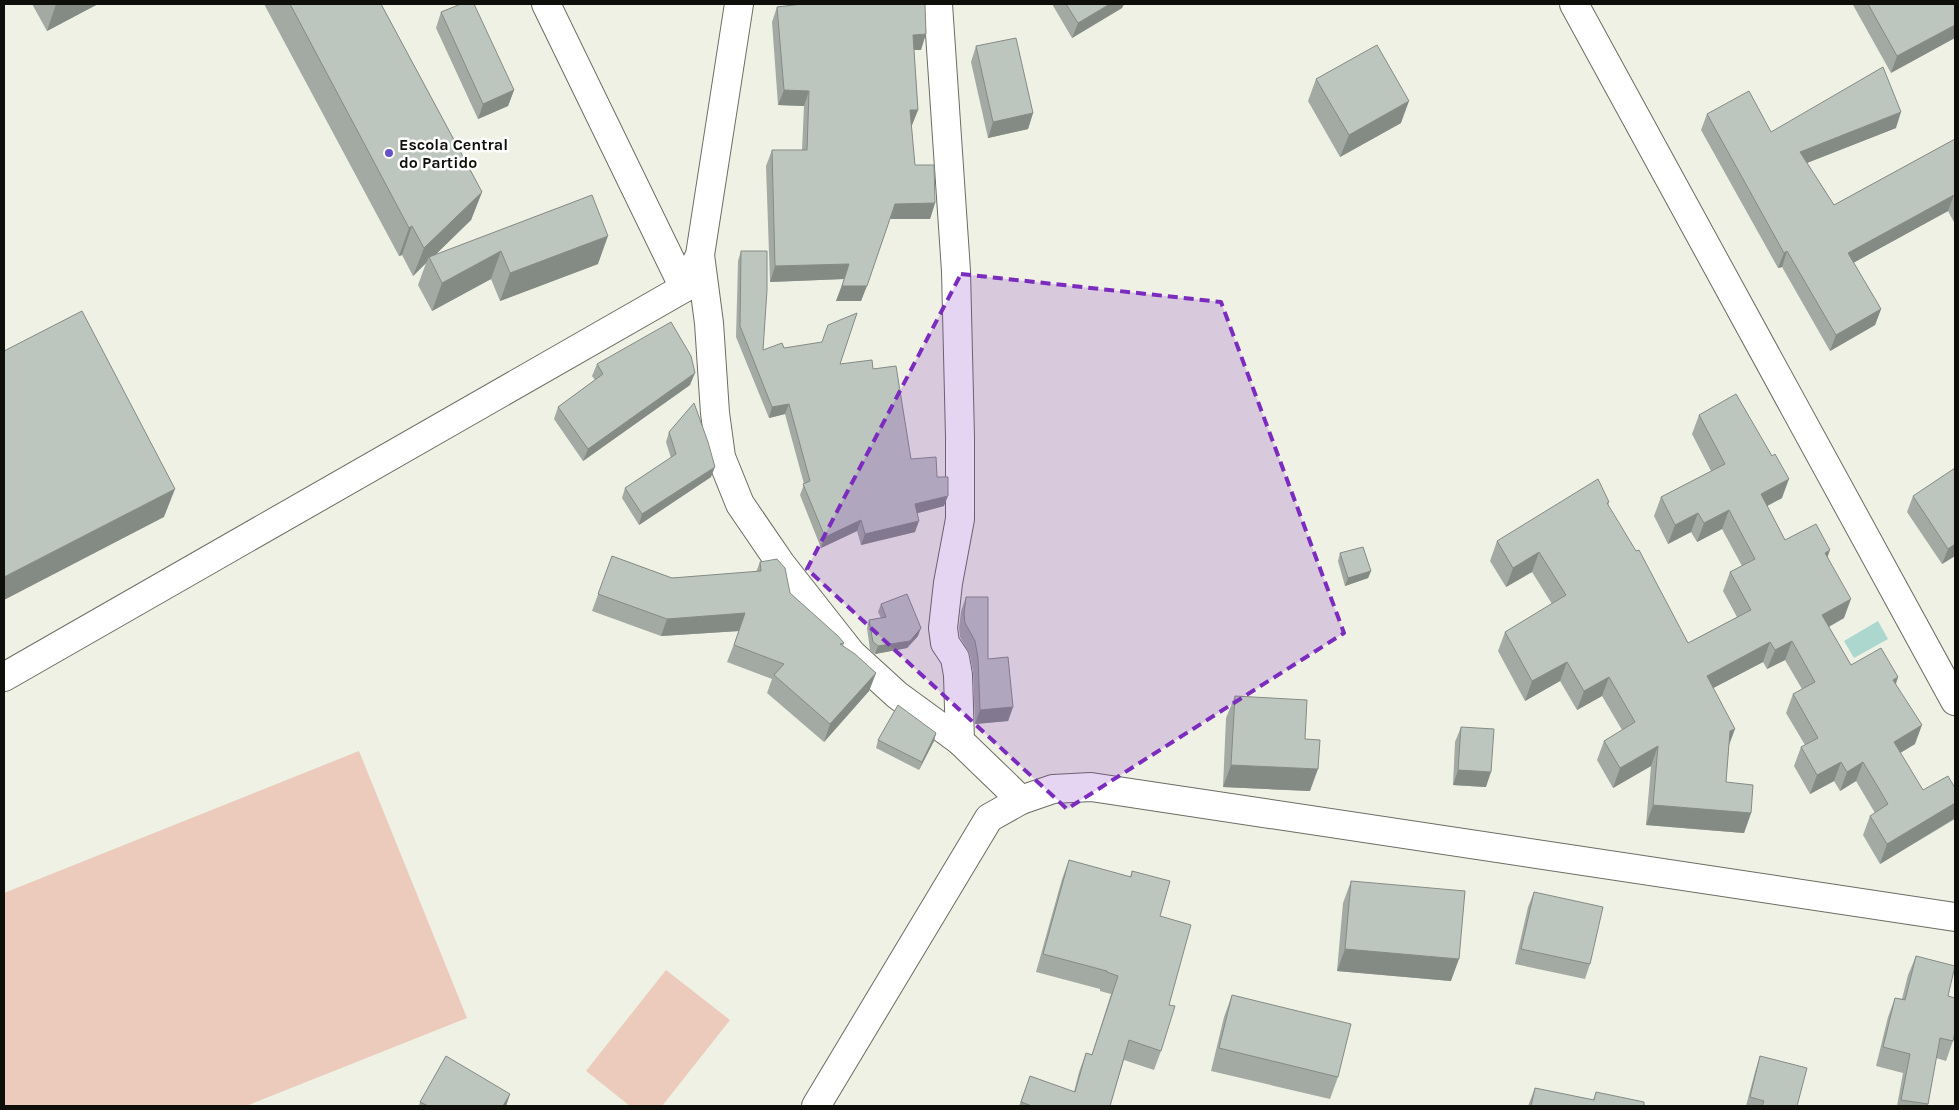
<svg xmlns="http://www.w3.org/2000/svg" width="1959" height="1110" font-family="Karla,sans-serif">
<rect width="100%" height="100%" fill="#eff1e5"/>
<!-- green -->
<g fill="#eccbbd">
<path d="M359,751L467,1018L246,1106H4V893Z"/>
<path d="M666,970L730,1020L662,1106H630L586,1071Z"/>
</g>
<!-- water -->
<path fill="#abd7cf" d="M1878,621L1888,639L1854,658L1844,641Z"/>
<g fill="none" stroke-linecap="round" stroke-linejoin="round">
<defs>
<g id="street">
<path d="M546,4L684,288"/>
<path d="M938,4L956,271L960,437V519L948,583L943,628L945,643L955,658L958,675L960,741"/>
<path d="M1574,4L1955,701"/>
<path d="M700,255L709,323L715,413L721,457L740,504L781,564L851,653L897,695L960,741L1021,800"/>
<path d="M4,677L684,288L700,255L739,4"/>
<path d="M816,1106L989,818L1021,800L1053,789L1091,787L1955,917"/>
</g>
</defs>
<!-- street casing -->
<use href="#street" stroke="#6b6c62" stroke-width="30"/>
<!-- street -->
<use href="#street" stroke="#fff" stroke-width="28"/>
</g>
<!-- wall -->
<g fill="#a3aaa3">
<path d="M32,4H98L47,31Z"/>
<path d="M264,4H381L482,192L471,220L435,255L592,195L598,264L500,301L491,279L432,311L418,285L426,263L413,276L402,255L399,256Z"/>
<path d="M1052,4H1124L1122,8L1072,38Z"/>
<path d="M1853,4H1955L1891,73L1853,5Z"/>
<path d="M777,7L921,50H914L918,110L912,125H911L915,165L935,203L930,219H890L861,301H836L844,279L770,282L766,166L772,150H802L804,106L778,105L772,22Z"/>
<path d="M441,12L514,90L508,106L478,119L436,28Z"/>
<path d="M976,46L1033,113L1028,129L988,138L971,62Z"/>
<path d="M1316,79L1401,123L1340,157L1308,101Z"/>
<path d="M1707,114L1771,132L1896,128L1807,163L1834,205L1955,139V224L1948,211L1853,263L1881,309L1875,325L1830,351L1782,267L1778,268L1701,130Z"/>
<path d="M741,251L763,350L784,348L840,364L873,369L911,459L937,477L944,506L917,513L915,532L861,545L857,531L821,548L800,495L804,484L785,414L769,418L736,337L738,261Z"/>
<path d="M597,364L690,385L583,461L554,419L558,407L595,380L592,376Z"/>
<path d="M1699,415L1782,498L1767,506L1785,540L1828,557L1844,618L1829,627L1851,665L1898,677L1896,684L1915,744L1900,753L1923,790L1955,819L1880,864L1863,835L1870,816L1875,813L1856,781L1840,791L1834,781L1810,794L1794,766L1801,747L1805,745L1786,713L1793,694L1802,689L1785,660L1767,669L1763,662L1713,688L1729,747L1726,782L1751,813L1744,833L1646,825L1651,766L1613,788L1597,760L1604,741L1622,730L1602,696L1577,710L1560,681L1525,701L1498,651L1505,632L1552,604L1532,572L1506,587L1490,561L1497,541L1609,502L1608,506L1688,643L1737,617L1723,591L1730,572L1742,566L1722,529L1697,542L1691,532L1668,544L1654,516L1661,497L1711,471L1692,434Z"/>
<path d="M669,432L711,477L639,525L622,498L625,488L671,458L666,442Z"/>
<path d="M1913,496L1955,556L1942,564L1907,512Z"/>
<path d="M1340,553L1371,571L1368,578L1345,586L1338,561Z"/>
<path d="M612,556L672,578L756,572L760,562L790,593L844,643L843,646L876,673L869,691L824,742L767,693L772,679L727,662L739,631L661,636L592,611Z"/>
<path d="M966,597L988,659L1013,707L1008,721L975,724L973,672L970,655L960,637L959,628L961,611Z"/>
<path d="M881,604L918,636L907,648L875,654L870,650L867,628L869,620L881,618L878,612Z"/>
<path d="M1235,696L1305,739L1310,791L1223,787L1226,718Z"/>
<path d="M1461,727L1486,787L1453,785L1455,742Z"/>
<path d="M936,733L934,741L919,770L876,748L878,740Z"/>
<path d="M1069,860L1130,877L1132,871L1160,916L1169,1005L1161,1051L1154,1070L1124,1060L1110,1106H1019L1030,1076L1074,1092L1079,1072L1086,1053L1092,1054L1111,994L1100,991V989L1036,972L1062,879Z"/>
<path d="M1351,881L1451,981L1337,971L1343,903Z"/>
<path d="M1534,892L1590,964L1585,979L1515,964L1528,907Z"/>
<path d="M1916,956L1948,996L1953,1041L1946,1061L1936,1058L1928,1106H1897L1903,1073L1876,1066L1888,1017L1895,998L1902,999L1908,975Z"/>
<path d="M1232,995L1338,1077L1330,1099L1211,1071L1224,1017Z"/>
<path d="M1760,1056L1797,1106H1746L1755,1072Z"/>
<path d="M1535,1088L1593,1100L1596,1092L1644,1106H1528Z"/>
<path d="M510,1094L506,1106H419L420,1102Z"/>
</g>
<!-- shaded-wall -->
<g fill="#848b85">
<path d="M56,4H98L47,31Z"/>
<path d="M1110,4H1124L1122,8L1072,38L1078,23Z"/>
<path d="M1955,25V38L1891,73L1897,56Z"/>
<path d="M926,34L921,50H907L913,35Z"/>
<path d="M514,90L508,106L478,119L483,104Z"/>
<path d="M784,90L809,91L804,106L778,105Z"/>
<path d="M1409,101L1401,123L1340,157L1349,135Z"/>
<path d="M910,110H918L912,125H904Z"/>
<path d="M1901,112L1896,128L1794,168L1800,152Z"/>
<path d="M1033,113L1028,129L988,138L993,122Z"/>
<path d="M482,192L471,220L430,260L429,257L426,263L413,276L424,248Z"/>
<path d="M1954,195L1948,211L1842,269L1848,253Z"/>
<path d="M935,203L930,219H890L895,204Z"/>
<path d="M412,226L402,255L399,256L409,228Z"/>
<path d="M608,236L598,264L500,301L510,273Z"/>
<path d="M501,251L491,279L432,311L442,283Z"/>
<path d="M1787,251L1782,267L1778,268L1784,253Z"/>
<path d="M849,264L844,279L770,282L775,266Z"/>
<path d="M842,286H867L861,301H836Z"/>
<path d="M1881,309L1875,325L1830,351L1836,335Z"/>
<path d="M695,373L690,385L583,461L588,449Z"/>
<path d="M789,404L785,414L769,418L772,407Z"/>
<path d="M715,467L711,477L639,525L642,514Z"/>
<path d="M1789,479L1782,498L1754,513L1761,494Z"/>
<path d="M175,489L164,517L4,600V577Z"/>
<path d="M948,496L944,506L911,515L915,504Z"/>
<path d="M1729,510L1722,529L1697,542L1704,523Z"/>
<path d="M1698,513L1691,532L1668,544L1675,525Z"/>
<path d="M861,520L857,531L821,548L825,537Z"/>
<path d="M919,521L915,532L861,545L865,534Z"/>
<path d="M1955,544V556L1942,564L1948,549Z"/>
<path d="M1830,550L1823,570L1825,553Z"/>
<path d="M1539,552L1532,572L1506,587L1513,568Z"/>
<path d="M1371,571L1368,578L1345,586L1348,578Z"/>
<path d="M1851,599L1844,618L1815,634L1822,615Z"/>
<path d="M745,613L739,631L661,636L667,619Z"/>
<path d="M921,628L918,636L907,648L875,654L878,646Z"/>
<path d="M1792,641L1785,660L1767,669L1775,650Z"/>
<path d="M1770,642L1763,662L1700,695L1707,676Z"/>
<path d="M1567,662L1560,681L1525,701L1532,681Z"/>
<path d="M876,673L869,691L824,742L830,724Z"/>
<path d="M1609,677L1602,696L1577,710L1584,691Z"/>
<path d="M1898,677L1891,697L1893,680Z"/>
<path d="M1013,707L1008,721L975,724L980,710Z"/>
<path d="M1922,725L1915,744L1887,761L1894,742Z"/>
<path d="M1735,729L1728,748L1730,731Z"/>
<path d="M936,733L934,741L919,770L922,762Z"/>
<path d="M1658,746L1651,766L1613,788L1620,768Z"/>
<path d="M1841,762L1834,781L1810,794L1817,775Z"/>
<path d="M1863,762L1856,781L1840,791L1847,772Z"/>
<path d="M1231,765L1318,769L1310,791L1223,787Z"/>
<path d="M1458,770L1491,772L1486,787L1453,785Z"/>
<path d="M1955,803V818L1880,864L1887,844Z"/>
<path d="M1653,805L1751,813L1744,833L1646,825Z"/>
<path d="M1345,949L1459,959L1451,981L1337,971Z"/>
<path d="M510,1094L506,1106H503Z"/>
</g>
<!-- building -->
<g fill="#bdc6be" stroke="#848b85">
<path d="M290,4H381L482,192L424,248L412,226L409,228Z"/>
<path d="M461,4H474L514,90L483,104L441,12Z"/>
<path d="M802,4H925L926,34L913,35L918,110H910L915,165H934L935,203L895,204L867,286H842L849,264L775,266L772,150H807L809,91L784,90L777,7Z"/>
<path d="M1066,4H1110L1078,23Z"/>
<path d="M1868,4H1955V25L1897,56Z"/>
<path d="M1016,38L1033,113L993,122L976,46Z"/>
<path d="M1377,45L1409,101L1349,135L1316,79Z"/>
<path d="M1883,67L1901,112L1800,152L1834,205L1955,139V197L1954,195L1848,253L1881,309L1836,335L1787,251L1784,253L1707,114L1749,91L1771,132Z"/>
<path d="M592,195L608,236L510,273L501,251L442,283L429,257Z"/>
<path d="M741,251H767V290L763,350L782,343L784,348L822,342L828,325L857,313L840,364L872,360L873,369L896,366L911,459L936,457L937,477H948V496L915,504L919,521L865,534L861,520L825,537L803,484L810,481L789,404L772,407L740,326Z"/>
<path d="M82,311L175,489L4,577V351Z"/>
<path d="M671,322L691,356L695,373L588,449L558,407L603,374L597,364Z"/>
<path d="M1736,394L1772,456L1775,454L1789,479L1761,494L1785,540L1816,524L1830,550L1825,553L1851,599L1822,615L1851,665L1881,648L1898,677L1893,680L1922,725L1894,742L1923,790L1948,776L1955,788V803L1887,844L1870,816L1888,804L1863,762L1847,772L1841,762L1817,775L1801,747L1818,738L1793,694L1815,682L1792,641L1775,650L1770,642L1707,676L1735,729L1730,731L1726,782L1753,785L1751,813L1653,805L1658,746L1620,768L1604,741L1635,722L1609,677L1584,691L1567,662L1532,681L1505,632L1566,595L1539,552L1513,568L1497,541L1598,479L1609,502L1607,503L1636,551L1639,550L1688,643L1751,610L1730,572L1755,559L1729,510L1704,523L1698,513L1675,525L1661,497L1725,464L1699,415Z"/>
<path d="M694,403L708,442L715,467L642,514L625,488L676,454L669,432Z"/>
<path d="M1955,468V544L1948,549L1913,496Z"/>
<path d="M1363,547L1371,571L1348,578L1340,553Z"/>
<path d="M612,556L672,578L761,571L760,562L777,559L785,568L790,593L838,636L844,643L840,644L855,654L876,673L830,724L774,675L784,664L734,645L745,613L667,619L598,594Z"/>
<path d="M907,594L921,628L910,641L878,646L873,642L869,620L886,617L881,604Z"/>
<path d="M966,597H988V659L1008,657L1013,707L980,710L978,658L975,641L965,623L964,614Z"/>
<path d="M1235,696L1307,700L1305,739L1320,740L1318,769L1231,765Z"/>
<path d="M898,705L936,733L922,762L878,740Z"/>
<path d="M1461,727L1494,729L1491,772L1458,770Z"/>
<path d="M1069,860L1131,877L1132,871L1170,881L1160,916L1191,925L1169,1005L1175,1006L1161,1051L1129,1040L1110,1106H1032L1021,1102L1030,1076L1075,1092L1086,1053L1092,1055L1118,976L1107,972V971L1043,954Z"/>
<path d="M1351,881L1465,891L1459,959L1345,949Z"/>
<path d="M1534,892L1603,907L1590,964L1521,949Z"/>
<path d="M1916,956L1955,966L1948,996L1955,998V1031L1953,1041L1940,1038L1928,1104L1901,1100L1910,1054L1883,1047L1895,998L1905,1000Z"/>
<path d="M1232,995L1351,1024L1338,1077L1219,1048Z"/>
<path d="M446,1056L510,1094L503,1106H428L420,1102Z"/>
<path d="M1760,1056L1807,1068L1797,1106H1762L1764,1101L1750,1097Z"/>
<path d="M1535,1088L1594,1100L1596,1092L1644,1102V1106H1531Z"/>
</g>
<!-- marked area -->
<path fill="#7b2cbf" fill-opacity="0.2" stroke="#7b2cbf" stroke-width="4" stroke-dasharray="10 6" stroke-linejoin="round" d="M961,274L1221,302L1344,633L1067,809L807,569Z"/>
<!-- markers -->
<circle fill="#6651ca" stroke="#fff" stroke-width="2" cx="389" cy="153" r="5"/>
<g text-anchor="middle" stroke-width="5" stroke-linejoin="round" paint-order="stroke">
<!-- poi labels -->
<g font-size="16" font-weight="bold" fill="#0e0f0b" stroke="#fff" text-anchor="start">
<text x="399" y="150">Escola Central<tspan x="399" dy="18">do Partido</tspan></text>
</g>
</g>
<!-- border -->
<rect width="1959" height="1110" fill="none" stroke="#0e0f0b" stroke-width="10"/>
</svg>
